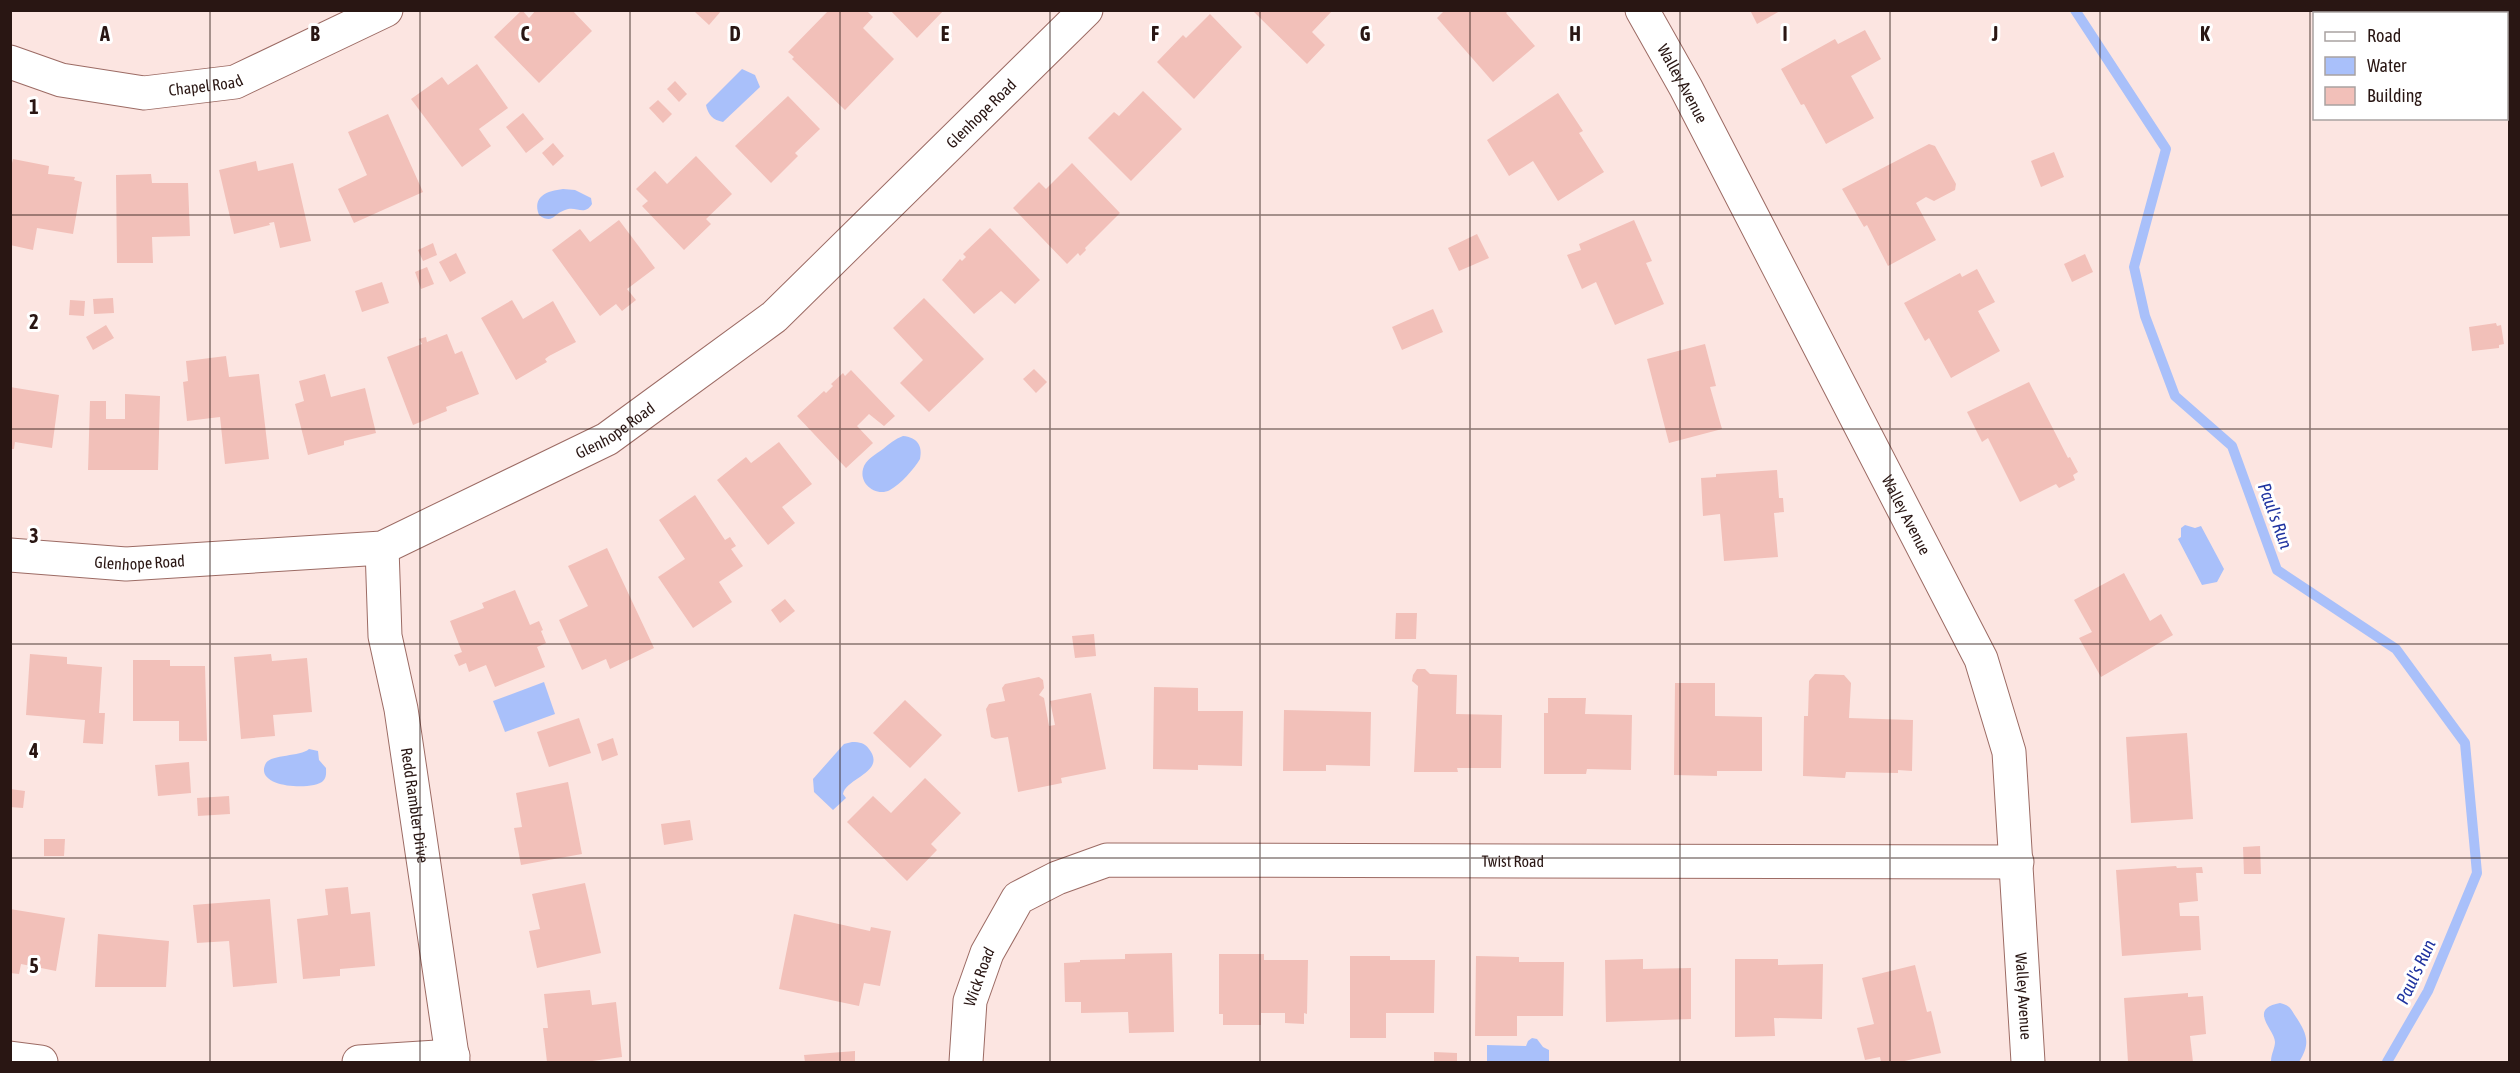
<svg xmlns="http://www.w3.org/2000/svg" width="2520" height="1073" font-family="'Asap Condensed',sans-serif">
<rect width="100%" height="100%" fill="#fce5e1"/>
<!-- water -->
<g fill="#a9c0fa">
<path d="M742,69L755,75L760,87L723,122C713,120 708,115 706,105Z"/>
<path d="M563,189L575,190L591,198L592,204C584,217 576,205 565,210C553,214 553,225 539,215C532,196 547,191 563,189Z"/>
<path d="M903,436C917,437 923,446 920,459C914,469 901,484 890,490C877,497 859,485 863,469C865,460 876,454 883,449C889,444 895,439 903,436Z"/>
<path d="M2185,525L2195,528L2201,526L2224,569L2217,582L2202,585L2178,539L2181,537V528Z"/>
<path d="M544,682L555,714L505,732L493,701Z"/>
<path d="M852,742C860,742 865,743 869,749C887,772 846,778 843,794L846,798L833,810L814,792L813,779L844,744Z"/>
<path d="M309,749L318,751L319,760L326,768C326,772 327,777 323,781C313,791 252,788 266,763C272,754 300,757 309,749Z"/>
<path d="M2280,1003C2288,1005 2290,1007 2294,1014C2306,1032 2312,1042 2299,1062L2271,1061C2271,1054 2275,1048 2275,1042C2275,1030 2247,1009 2280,1003Z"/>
<path d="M1532,1038L1537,1039L1543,1047L1549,1050V1062H1487V1045L1526,1046L1528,1041Z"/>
</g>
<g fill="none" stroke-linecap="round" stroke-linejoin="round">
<!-- stream -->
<path stroke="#a9c0fa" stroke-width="10" d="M2075,10L2166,149L2134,267L2145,316L2175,396L2232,446L2277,570L2396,649L2465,743L2477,873L2428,991L2387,1062"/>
</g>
<!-- building -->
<g fill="#f2c0b9">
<path d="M522,10L529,18L536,10H572L592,31L539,83L494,37Z"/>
<path d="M696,10H722L709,25L695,12Z"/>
<path d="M829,10H866L873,17L863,28L894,59L845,110L792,59L794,57L788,52Z"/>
<path d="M890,10H944L917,38Z"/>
<path d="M1252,10H1333L1312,32L1325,45L1307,64Z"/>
<path d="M1445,10H1509L1506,13L1535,46L1493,82L1437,18Z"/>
<path d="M1750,10H1782L1757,24Z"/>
<path d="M1210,14L1242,47L1194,99L1157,62L1183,35L1186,38Z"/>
<path d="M1865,30L1881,59L1851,76L1874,118L1826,144L1804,104L1801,105L1781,69L1835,39L1838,44Z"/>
<path d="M477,64L508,108L479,129L491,146L462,167L411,99L442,77L448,85Z"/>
<path d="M675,81L687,94L679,102L667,89Z"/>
<path d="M1143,91L1182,129L1131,181L1088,138L1114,112L1119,116Z"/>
<path d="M1558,93L1583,131L1579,133L1604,172L1558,201L1533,161L1509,176L1487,140Z"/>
<path d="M788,96L820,129L795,153L798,156L771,183L735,146Z"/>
<path d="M658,100L672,114L663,123L649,108Z"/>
<path d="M523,113L544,139L526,153L506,127Z"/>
<path d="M388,114L423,192L354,223L338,189L367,175L348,132Z"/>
<path d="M553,143L564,156L553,166L542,153Z"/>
<path d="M1929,144L1935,146L1956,184L1955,190L1934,201L1926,197L1916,203L1936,240L1888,266L1867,225L1864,227L1842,189Z"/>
<path d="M2054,152L2064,177L2041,187L2031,161Z"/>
<path d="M696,156L732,194L706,219L711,224L684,250L642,206L648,201L636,189L655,171L667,184Z"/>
<path d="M13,159L49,166L48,174L75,177L74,180L82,182L73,234L37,228L33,250L10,245V171Z"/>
<path d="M256,161L258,171L293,163L311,241L280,248L274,222L269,223L270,225L234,234L219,170Z"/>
<path d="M1072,163L1120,213L1085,248L1086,250L1080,256L1078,253L1067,264L1013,208L1039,182L1046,189Z"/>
<path d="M151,174L152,183H188L190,236L152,237L153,263H117L116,175Z"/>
<path d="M619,220L655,268L627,289L636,300L622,311L616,304L600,316L552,250L580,229L590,242Z"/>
<path d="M1634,220L1652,261L1646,263L1664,304L1615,325L1596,282L1582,289L1567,255L1581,250L1579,244Z"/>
<path d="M990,228L1040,280L1015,304L1001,291L974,314L942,280L960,259L962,261L966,257L963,254Z"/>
<path d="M1477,234L1489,258L1459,271L1448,248Z"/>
<path d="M433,243L437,255L423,261L418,250Z"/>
<path d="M456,253L466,273L450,282L439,262Z"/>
<path d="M2085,254L2093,272L2072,282L2064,264Z"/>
<path d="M427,267L434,284L421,289L415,272Z"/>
<path d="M1977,269L1995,302L1978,311L2000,351L1951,378L1929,338L1925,341L1904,303L1960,273L1962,277Z"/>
<path d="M382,282L389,303L362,312L355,291Z"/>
<path d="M113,298L114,313L94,314L93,299Z"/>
<path d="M924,298L984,359L929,412L900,383L923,360L893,328Z"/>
<path d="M70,300L85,301L84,316L69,315Z"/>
<path d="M512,300L523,319L553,301L576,342L549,356L545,359L547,362L516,380L481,318Z"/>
<path d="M1433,309L1443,332L1402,350L1392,327Z"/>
<path d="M2496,323L2497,326L2501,325L2504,344L2499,345V348L2472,351L2469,327Z"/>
<path d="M106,325L114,338L93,350L86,337Z"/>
<path d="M447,334L455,354L462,351L479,394L446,407L447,411L413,425L387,357L422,344L419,339L426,337L427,342Z"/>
<path d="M1705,344L1716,386L1710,387L1722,429L1669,443L1647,359Z"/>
<path d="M226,356L229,377L259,374L269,459L225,464L220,417L187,421L183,382L188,381L186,361Z"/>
<path d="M1034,369L1047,382L1036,393L1023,379Z"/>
<path d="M851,370L895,416L884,426L869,414L857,426L873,443L846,468L797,416L824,391L826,393L833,386L831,384L843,373L845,376Z"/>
<path d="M325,374L331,397L365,388L376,433L344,441V445L308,455L295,404L304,401L299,381Z"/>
<path d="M2029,382L2068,458L2070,457L2078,472L2073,475L2075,480L2059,488L2056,484L2020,502L1988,438L1982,442L1967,412Z"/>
<path d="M10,387L59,395L52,448L15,442L14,449H10Z"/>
<path d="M125,394L160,396L158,470H88L90,401H106V419H125Z"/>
<path d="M779,442L812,484L782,507L795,523L768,545L717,480L746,457L751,463Z"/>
<path d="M1777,470L1779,498H1783L1784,512L1774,513L1778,557L1724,561L1720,514L1703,516L1701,478L1716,477V474Z"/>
<path d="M695,495L725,540L730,537L736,546L731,549L743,566L719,582L732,602L693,628L658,577L685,559L659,520Z"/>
<path d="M607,548L654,648L610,669L606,659L582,670L559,620L588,606L568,566Z"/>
<path d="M2124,573L2150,621L2161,614L2173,635L2101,677L2079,638L2092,632L2074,600Z"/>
<path d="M515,590L530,625L539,621L543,630L541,631L546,643L537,647L545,667L495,687L486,665L469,672L466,663L459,666L454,655L462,652L450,621L484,608L482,603Z"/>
<path d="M785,599L795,611L780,623L771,610Z"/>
<path d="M1396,613H1417L1416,639H1395Z"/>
<path d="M1094,634L1096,656L1075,658L1072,636Z"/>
<path d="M30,654L67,657V664L102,667L99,713H105L103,744L83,743L85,720L26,715Z"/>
<path d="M271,654L272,661L307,658L312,712L273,715L275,736L241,739L234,657Z"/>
<path d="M133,660H170V666H205L207,741H179V721H133Z"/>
<path d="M1417,669H1425L1430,674L1457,675L1456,714L1502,715L1501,768H1457L1458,772H1414L1418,686L1412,681L1413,675Z"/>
<path d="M1815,674L1844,675L1851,683L1849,718L1913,720L1912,771L1898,770V773L1846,772L1845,778L1803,776L1804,716H1808L1809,681Z"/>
<path d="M1039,677L1043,680L1044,688L1039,695L1044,698L1049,726L1055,725L1050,701L1091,693L1106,769L1061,778L1062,783L1018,792L1008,737L995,739L991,737L986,709L989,704L1005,701L1002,688L1005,684Z"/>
<path d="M1675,683H1715V716L1762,717V771H1717V776L1674,775Z"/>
<path d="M1154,687L1198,688V711H1243L1242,766L1198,765V770L1153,769Z"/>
<path d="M1548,698H1586L1585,714L1632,715L1631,770L1587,769L1586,774H1544V713H1548Z"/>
<path d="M905,700L942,735L910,768L873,733Z"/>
<path d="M1284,710L1371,712L1370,766L1326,765V771H1283Z"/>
<path d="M579,718L591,753L549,767L537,732Z"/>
<path d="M2187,733L2193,819L2131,823L2126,737Z"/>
<path d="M613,738L618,755L602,761L597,744Z"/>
<path d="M189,762L191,793L158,796L155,765Z"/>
<path d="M925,778L961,813L931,844L937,850L907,881L847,822L873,796L891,813Z"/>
<path d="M568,782L582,854L521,865L514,828L522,827L516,793Z"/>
<path d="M10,789L25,791L23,808L10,807Z"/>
<path d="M229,796L230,814L198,816L197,798Z"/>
<path d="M690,820L693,840L664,845L661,824Z"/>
<path d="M44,839H65L64,856H44Z"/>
<path d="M2260,846L2261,874H2244L2243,847Z"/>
<path d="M2176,866L2177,868L2202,867L2203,873H2196L2198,901L2179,903L2180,916H2199L2201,950L2122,956L2116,870Z"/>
<path d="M585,883L601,953L537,968L529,931L540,929L532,894Z"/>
<path d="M348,887L351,914L370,912L375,966L340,969V976L303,979L297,919L328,915L325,889Z"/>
<path d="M270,899L277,983L233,987L229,941L197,943L193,905Z"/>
<path d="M10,909L65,918L56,971L21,964L19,974L10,973Z"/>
<path d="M794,914L870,931L871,927L891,931L880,986L864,983L859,1006L779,989Z"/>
<path d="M98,934L169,941L166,987H95Z"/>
<path d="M1172,953L1174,1032L1129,1033L1128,1012L1081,1013V1002H1065L1064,963L1080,962V960L1125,959V954Z"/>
<path d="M1219,954H1264V960H1308L1307,1014L1304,1013V1024L1285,1023V1013H1261V1025H1223V1014H1219Z"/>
<path d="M1350,956H1390V960H1435L1434,1013H1386V1038H1350Z"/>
<path d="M1476,956L1519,957V962H1564L1563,1016H1517V1036H1475Z"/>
<path d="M1643,959V969L1691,968V1019L1606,1022L1605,960Z"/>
<path d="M1735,959H1778V965L1823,964L1822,1019L1774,1018L1775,1036L1735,1037Z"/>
<path d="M1915,965L1927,1012L1931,1011L1941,1053L1900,1062H1881L1880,1057L1865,1060L1857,1028L1874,1024L1862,978Z"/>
<path d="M590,990L592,1005L616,1002L622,1057L585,1062H547L543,1028H548L544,994Z"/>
<path d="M2188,993V997L2203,996L2206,1034L2190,1036L2193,1062H2128L2124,998Z"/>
<path d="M855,1051V1062H805L804,1055Z"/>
<path d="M1434,1052L1457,1053V1062H1434Z"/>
</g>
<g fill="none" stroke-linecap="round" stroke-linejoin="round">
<defs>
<g id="minor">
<path id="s1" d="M1642,10L1686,88L1981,659L2009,752L2028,1062"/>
<path d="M2457,13L2459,10"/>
<path id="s2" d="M10,62L61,80L144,93L235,82L386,10"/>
<path id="s3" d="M382,548L385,636L401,709L453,1062"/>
<path id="s4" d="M10,555L126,564L382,548L607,439L774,317L1086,10"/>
<path d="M10,1058L41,1062"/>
<path d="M359,1062L453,1056"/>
<path id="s5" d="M966,1062L970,1001L987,953L1018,898L1057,878L1107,860L2017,862"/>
</g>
</defs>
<!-- minor casing -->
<use href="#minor" stroke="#9c6b64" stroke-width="35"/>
<!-- minor -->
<use href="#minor" stroke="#fff" stroke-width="33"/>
</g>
<!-- grid -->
<path fill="none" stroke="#291613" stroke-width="1.5" stroke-opacity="0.55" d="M210,10V1062M420,10V1062M630,10V1062M840,10V1062M1050,10V1062M1260,10V1062M1470,10V1062M1680,10V1062M1890,10V1062M2100,10V1062M2310,10V1062M10,215H2510M10,429H2510M10,644H2510M10,858H2510"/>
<g text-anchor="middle" stroke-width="6" stroke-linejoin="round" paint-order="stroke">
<!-- street labels -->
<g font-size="16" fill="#291613" stroke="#fff">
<text dy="6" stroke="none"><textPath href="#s2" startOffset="200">Chapel Road</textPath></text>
<text dy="6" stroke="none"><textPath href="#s1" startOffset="84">Walley Avenue</textPath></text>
<text dy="6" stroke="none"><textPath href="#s4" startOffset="1120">Glenhope Road</textPath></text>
<text dy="6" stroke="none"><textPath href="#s4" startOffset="634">Glenhope Road</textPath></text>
<text dy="6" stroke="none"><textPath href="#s1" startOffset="570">Walley Avenue</textPath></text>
<text dy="6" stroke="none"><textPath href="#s4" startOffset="130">Glenhope Road</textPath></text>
<text dy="6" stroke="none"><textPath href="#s3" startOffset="260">Redd Rambler Drive</textPath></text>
<text dy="6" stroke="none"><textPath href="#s5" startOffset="678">Twist Road</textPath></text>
<text dy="6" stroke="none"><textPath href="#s5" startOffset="87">Wick Road</textPath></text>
<text dy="6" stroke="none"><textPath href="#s1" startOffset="1074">Walley Avenue</textPath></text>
</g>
<!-- water labels -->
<g font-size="18" font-style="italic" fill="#2034a0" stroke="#fff">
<text transform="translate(2275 516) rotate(70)" y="6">Paul's Run</text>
<text transform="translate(2416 972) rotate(-65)" y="6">Paul's Run</text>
</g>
</g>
<g font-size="20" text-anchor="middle" font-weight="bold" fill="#291613" stroke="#fff" stroke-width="6" stroke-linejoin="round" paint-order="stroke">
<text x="105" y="41">A</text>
<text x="315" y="41">B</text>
<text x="525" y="41">C</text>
<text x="735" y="41">D</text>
<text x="945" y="41">E</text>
<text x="1155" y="41">F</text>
<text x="1365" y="41">G</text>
<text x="1575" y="41">H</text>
<text x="1785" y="41">I</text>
<text x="1995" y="41">J</text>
<text x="2205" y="41">K</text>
<text x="34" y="114">1</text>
<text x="34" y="329">2</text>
<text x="34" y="543">3</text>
<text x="34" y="758">4</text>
<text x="34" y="973">5</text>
</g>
<!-- border -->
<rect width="2520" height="1073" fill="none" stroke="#291613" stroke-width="24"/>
<!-- legend -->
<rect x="2313" y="12" width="195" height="108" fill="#ffffff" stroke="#a9a2a1" stroke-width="1.5"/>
<rect x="2325" y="32" width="30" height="9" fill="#ffffff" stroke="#a9a2a1" stroke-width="1.5"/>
<text x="2367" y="42" font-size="18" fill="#291613">Road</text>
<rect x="2325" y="57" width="30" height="18" fill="#a9c0fa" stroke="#a9a2a1" stroke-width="1.5"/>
<text x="2367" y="72" font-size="18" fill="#291613">Water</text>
<rect x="2325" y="87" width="30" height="18" fill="#f2c0b9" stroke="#a9a2a1" stroke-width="1.5"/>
<text x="2367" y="102" font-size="18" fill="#291613">Building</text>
</svg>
